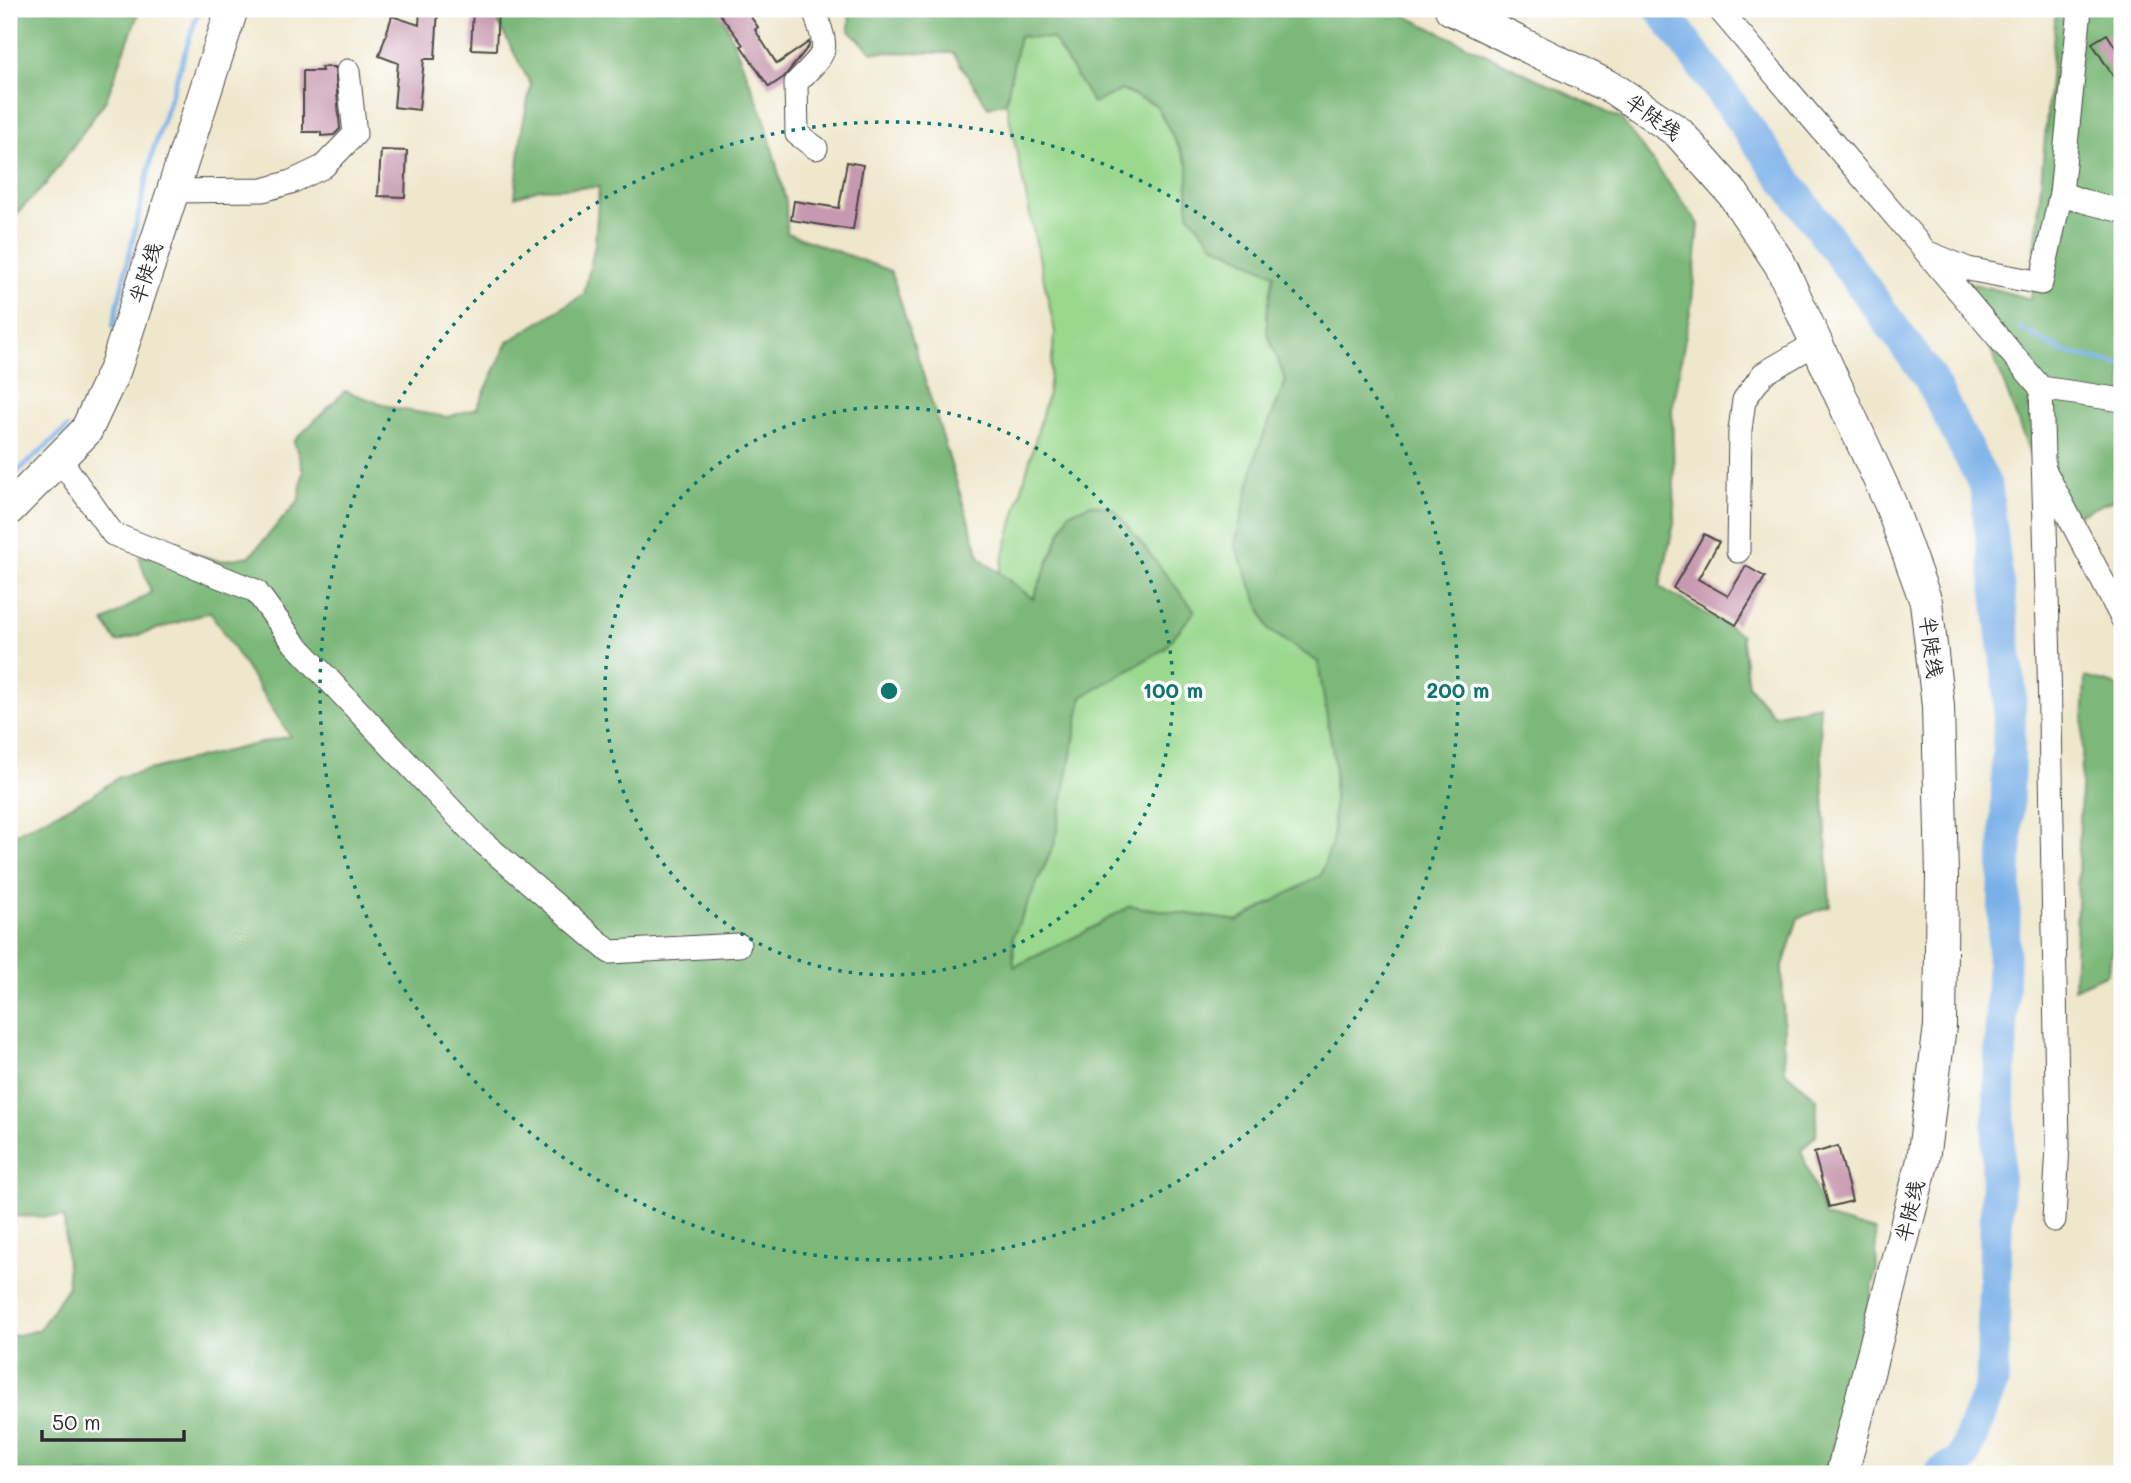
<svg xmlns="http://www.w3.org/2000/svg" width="2131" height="1483" font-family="Mali,'LXGW WenKai TC',sans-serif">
<rect width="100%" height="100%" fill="#fff"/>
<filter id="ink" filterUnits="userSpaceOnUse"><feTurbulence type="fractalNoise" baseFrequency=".0143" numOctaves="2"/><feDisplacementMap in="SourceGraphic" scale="14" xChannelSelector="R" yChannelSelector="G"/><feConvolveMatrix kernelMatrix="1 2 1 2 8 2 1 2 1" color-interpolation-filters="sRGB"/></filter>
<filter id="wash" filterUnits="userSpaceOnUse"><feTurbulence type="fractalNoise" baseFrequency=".00686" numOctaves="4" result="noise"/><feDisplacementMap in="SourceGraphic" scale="28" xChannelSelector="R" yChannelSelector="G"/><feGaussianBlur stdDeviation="1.57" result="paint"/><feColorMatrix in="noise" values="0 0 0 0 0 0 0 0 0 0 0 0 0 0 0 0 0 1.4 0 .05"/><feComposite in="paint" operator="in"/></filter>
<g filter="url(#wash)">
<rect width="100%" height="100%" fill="#efe7cc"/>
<!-- green -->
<path fill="#9ad88e" stroke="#62825c" stroke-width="2" d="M1019,36L1053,39L1093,103L1122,90L1156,105L1188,165V213L1213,244L1274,274L1267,314V332L1286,381L1257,452L1269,630L1318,662L1335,765L1333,838L1322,875L1238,921L1130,906L1081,934L1014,967L1013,936L1054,845L1082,697L1164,649L1069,513L1033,599L999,573L1048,393L1055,332L1006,102Z"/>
<!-- forest -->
<g fill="#7bb879" stroke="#537252" stroke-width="2">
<path d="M9,9H140L106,100L45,185L9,221Z"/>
<path d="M491,9H720L764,117L786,202L787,233L891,271L980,558L1033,599L1069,513L1091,504L1114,509L1195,611L1164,649L1082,697L1054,845L1013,936L1014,967L1081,934L1130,906L1238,921L1321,875L1333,838L1335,765L1318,662L1269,630L1235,545L1257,452L1286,381L1267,332V314L1274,274L1213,244L1188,213V164L1156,105L1122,90L1093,103L1053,39L1019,36L1006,102L988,107L953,53L872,52L849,30L850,10L1391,9L1621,119L1699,224L1692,301L1672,409L1675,519L1660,587L1741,634L1748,685L1773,715L1819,705L1830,906L1798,918L1782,969L1785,1071L1817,1099L1816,1135L1801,1150L1825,1217L1875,1231L1877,1269L1827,1474H9V1337L39,1330L68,1286L64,1217L9,1216V839L18,832L91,796L119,777L290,736L210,612L117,642L104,622L151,592L139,557L192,553L220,561L250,556L299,500L303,471L294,441L345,391L397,409L448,417L477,408L508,342L584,294L595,244L599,187L539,189L515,197L522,129L531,85Z"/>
<path d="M2056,9H2122V496L2056,524L1966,282L2031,299Z"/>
<path d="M2085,677L2115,685L2122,689V912L2107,974L2074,989Z"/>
</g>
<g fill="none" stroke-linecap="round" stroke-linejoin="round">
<!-- stream -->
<g stroke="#79b0e8" stroke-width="5">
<path d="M113,326L153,151L199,9"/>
<path d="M2020,328L2064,352L2122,365"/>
<path d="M9,479L67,428"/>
</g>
<!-- river -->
<path stroke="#79b0e8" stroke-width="33" d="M1661,9L1929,377L1986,487L2010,691L1992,1383L1962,1460L1940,1474"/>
</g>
<g id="blocks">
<!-- building -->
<g fill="#c799b0">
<path d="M420,9H438L435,59H424L419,110L394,107L398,63L379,56L392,16L419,25Z"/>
<path d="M473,9H498L496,50L471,49Z"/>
<path d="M716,9H745L758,27L755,30L777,64L809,42V46L784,77L769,87L741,46L743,45Z"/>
<path d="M2107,34L2122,58V90L2092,43Z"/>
<path d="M321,67H335L340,129L334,135L321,136V132H303V71H322Z"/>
<path d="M381,150L407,151L405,197L378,196Z"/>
<path d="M847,162L863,165L853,230L791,220L794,201L839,208Z"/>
<path d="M1704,534L1719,542L1698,579L1728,596L1746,566L1765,577L1736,625L1673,588Z"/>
<path d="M1838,1146L1852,1201L1829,1207L1814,1153Z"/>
</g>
</g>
</g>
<g filter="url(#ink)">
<use href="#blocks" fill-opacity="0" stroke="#484743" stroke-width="2"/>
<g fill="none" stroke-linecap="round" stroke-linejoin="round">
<defs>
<g id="street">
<path d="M814,9C829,55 829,48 796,83L797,134L816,148"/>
<path d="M1719,9L1926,252L1968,269L2041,283L2061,193L2083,201L2122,211"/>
<path d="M173,191L263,190L291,182L323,167L355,134L348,71"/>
<path d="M2061,193L2080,9"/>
<path d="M1926,252L2041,388L2049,663L2058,1145L2054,1220"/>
<path d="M2041,388L2122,400"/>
<path d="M59,458L113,534L256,591L294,643L478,838L610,952L739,945"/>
<path d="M2046,473L2122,618"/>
<path d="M1738,551L1740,430L1744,400L1763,374L1816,343"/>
</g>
<g id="secondary">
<path d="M1451,9L1614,89L1678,132L1733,194L1780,264L1890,503L1926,602L1938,706L1942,876L1940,1026L1923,1160L1842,1474"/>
<path d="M9,509L86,431L115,369L232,9"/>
</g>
</defs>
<!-- street casing -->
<use href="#street" stroke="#484743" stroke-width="25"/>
<!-- secondary casing -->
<use href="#secondary" stroke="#484743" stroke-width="34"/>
<!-- street -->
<use href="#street" stroke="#fff" stroke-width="23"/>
<!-- secondary -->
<use href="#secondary" stroke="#fff" stroke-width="32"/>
</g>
</g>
<!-- distance rings -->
<g fill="none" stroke="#0f766e" stroke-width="3.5" stroke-dasharray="3.5 7">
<circle cx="889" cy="691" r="284"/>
<circle cx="889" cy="691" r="569"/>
</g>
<g text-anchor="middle" stroke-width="7" stroke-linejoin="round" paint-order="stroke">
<!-- street labels -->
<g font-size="21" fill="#2b2b2b" stroke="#fff">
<text transform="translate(1653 117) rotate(36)" y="7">半陡线</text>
<text transform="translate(146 273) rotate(-72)" y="7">半陡线</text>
<text transform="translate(1931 647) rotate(83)" y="7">半陡线</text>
<text transform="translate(1910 1211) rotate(-76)" y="7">半陡线</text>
</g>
</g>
<circle cx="889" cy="691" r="10" fill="#0f766e" stroke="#fff" stroke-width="3.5"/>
<g font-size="21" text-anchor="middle" font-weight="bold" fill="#0f766e" stroke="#fff" stroke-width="7" stroke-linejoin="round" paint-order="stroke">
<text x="1173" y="698">100 m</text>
<text x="1458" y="698">200 m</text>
</g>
<!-- margin -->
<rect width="2131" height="1483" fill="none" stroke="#fff" stroke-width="35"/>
<!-- scale -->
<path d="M42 1430v10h142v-10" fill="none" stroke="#2b2b2b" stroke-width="3.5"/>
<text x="52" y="1430" font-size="21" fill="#2b2b2b" stroke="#ffffff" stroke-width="5" paint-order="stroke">50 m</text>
</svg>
